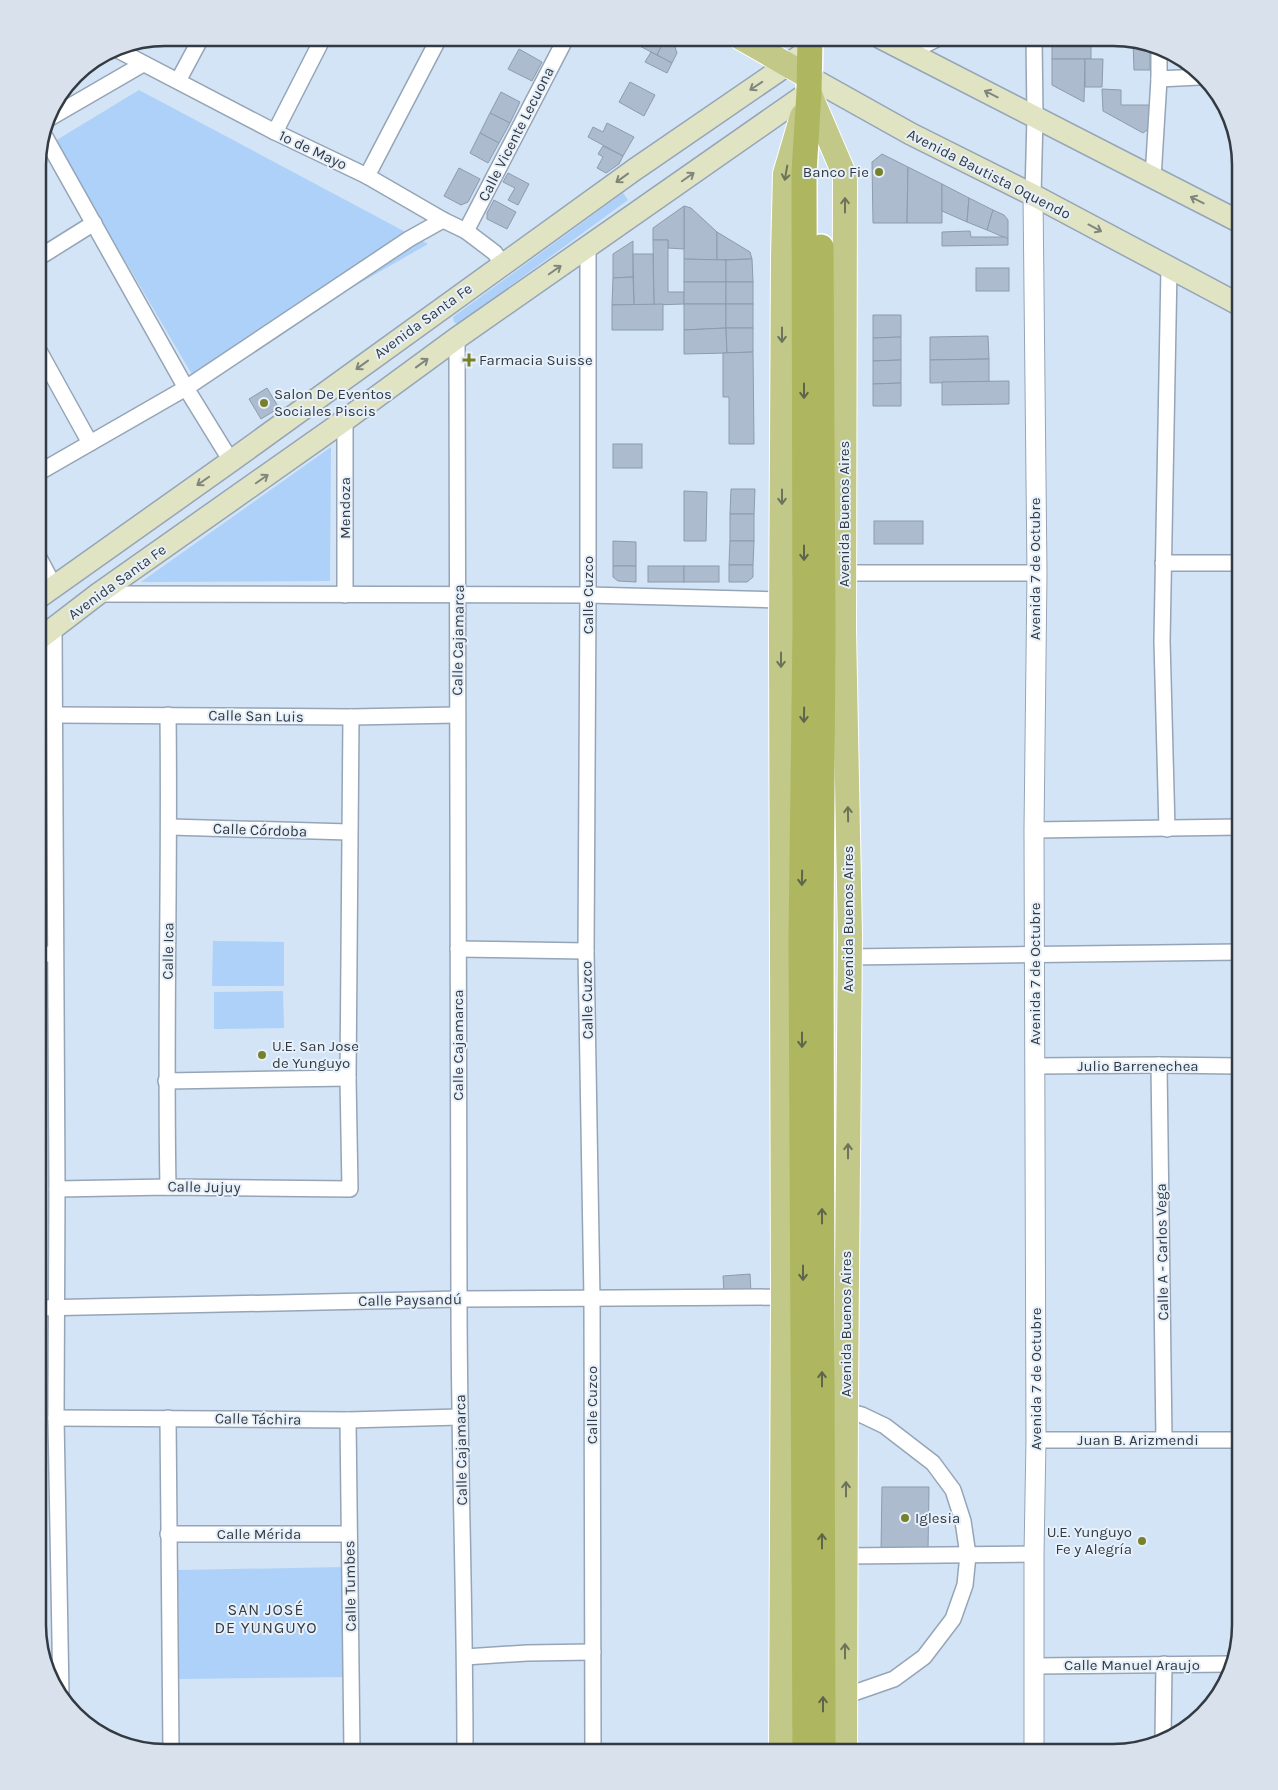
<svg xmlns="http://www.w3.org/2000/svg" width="1278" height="1790" font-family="Karla,sans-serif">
<rect width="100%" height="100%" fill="#d3e4f6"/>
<!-- green -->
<g fill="#add1f8">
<path d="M139,90L428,244L194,378L55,141Z"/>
<path d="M623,193L628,200L458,324L454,322L453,317Z"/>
<path d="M331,447L330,581L141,582Z"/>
<path d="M213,941L284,942V986H212Z"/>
<path d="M283,991L284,1028L214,1029V992Z"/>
<path d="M344,1567L346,1677L179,1679L178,1570Z"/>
<path d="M298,1746V1752H232V1747Z"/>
</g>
<!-- building -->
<g fill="#acbcce" stroke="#8c9cae">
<path d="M632,38H657L664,41L657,55L630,41Z"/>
<path d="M1053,38H1091V45H1052Z"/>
<path d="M664,41L675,47L677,53L672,63L657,55Z"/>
<path d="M1133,41L1150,46V70H1134Z"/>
<rect x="1052" y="45" width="39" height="14"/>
<path d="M519,49L542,62L532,81L508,69Z"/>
<path d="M651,52L672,63L667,73L645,62Z"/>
<path d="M1052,59H1085L1084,102L1052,85Z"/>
<path d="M1085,59H1103L1102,87H1085Z"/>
<path d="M630,82L655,95L644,116L619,102Z"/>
<path d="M1102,89L1121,90V105H1151V127L1143,133L1103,111Z"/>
<path d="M501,92L520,102L510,123L490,113Z"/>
<path d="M490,113L510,123L499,143L480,133Z"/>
<path d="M607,123L634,137L623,156L588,137L593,127L603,132Z"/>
<path d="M480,133L499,143L488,163L470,153Z"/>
<path d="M603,146L623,156L619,164L606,173L597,168L603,157L598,154Z"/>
<path d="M882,154L908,167L907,223H873L872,162Z"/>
<path d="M908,167L942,184V223H907Z"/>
<path d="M459,168L480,179L468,202L461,205L444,196Z"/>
<path d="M508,173L529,184L518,205L508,200L515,188L503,182Z"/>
<path d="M942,184L969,198L967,222L942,211Z"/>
<path d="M969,198L993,210L987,230L967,222Z"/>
<path d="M494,200L516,212L507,229L487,219V213Z"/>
<path d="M684,206L691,208L717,232V260L684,259Z"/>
<path d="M684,206V249L668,248V240H653V228Z"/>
<path d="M993,210L1004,215L1008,220V239L987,230Z"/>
<path d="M970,231L971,237H1005L1008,239V245L942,246V232Z"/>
<path d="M717,232L750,252L752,259L717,260Z"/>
<path d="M653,240H668V292H684V304L654,305Z"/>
<path d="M633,241V277L613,278V254Z"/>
<path d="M633,254H653L654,305H634Z"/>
<path d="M684,259L726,260V282H684Z"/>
<path d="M752,259L753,282H726V260Z"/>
<rect x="976" y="268" width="33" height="23"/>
<path d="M633,277L634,305H612L613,278Z"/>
<rect x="684" y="282" width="42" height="22"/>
<rect x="726" y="282" width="27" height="22"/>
<path d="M663,304V330H612V305Z"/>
<path d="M684,304H726V328L684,330Z"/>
<rect x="726" y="304" width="27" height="24"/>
<path d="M873,315H901V337L873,338Z"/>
<path d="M726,328L727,353L684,354V330Z"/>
<path d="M726,328H753V352L727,353Z"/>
<path d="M988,336L989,359L930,360V337Z"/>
<path d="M901,337V360L873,361V338Z"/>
<path d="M753,352L754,444H729V397H723V353Z"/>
<path d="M989,359V382L930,383V360Z"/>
<path d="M901,360V383L873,384V361Z"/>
<path d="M1009,381V404L942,405V382Z"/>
<path d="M901,383V406H873V384Z"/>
<path d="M267,388L279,408L261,419L249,399Z"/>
<rect x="613" y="444" width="29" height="24"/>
<path d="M731,489H755L754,514H730Z"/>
<path d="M684,491L707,492L706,541H684Z"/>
<rect x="730" y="514" width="24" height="27"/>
<rect x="874" y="521" width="49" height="23"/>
<path d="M613,541L636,542V566H613Z"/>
<path d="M730,541H754L753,565H729Z"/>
<path d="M729,565H753V577L747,582H729Z"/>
<path d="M613,566H636V582L618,581L613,577Z"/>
<rect x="648" y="566" width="36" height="16"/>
<rect x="684" y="566" width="35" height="16"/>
<path d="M750,1274L751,1292L724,1293L723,1276Z"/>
<path d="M882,1487H929L928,1550L881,1549Z"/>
</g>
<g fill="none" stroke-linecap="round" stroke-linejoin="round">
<defs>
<g id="minor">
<path d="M114,48L275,132L367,176L443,220L466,231L495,253L502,264"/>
<path d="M910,52L939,38"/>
<path d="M1159,79L1199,77"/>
<path d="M178,81L201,38"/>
<path d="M48,119L143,64"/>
<path d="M275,132L323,38"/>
<path d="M44,135L186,388L231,461"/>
<path d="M367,176L439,38"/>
<path d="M1153,178L1159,79V49"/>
<path d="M1033,195L1035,117L1034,38"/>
<path d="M466,231L566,38"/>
<path d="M588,247V595L586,951L592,1299L593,1752"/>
<path d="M38,258L94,223"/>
<path d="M457,338C459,658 458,978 459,1297C459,1449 465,1601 465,1752"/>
<path d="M38,349L90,443"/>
<path d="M345,420V595"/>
<path d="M38,473L186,388L409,239L443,220"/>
<path d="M38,556L54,586"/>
<path d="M1163,563H1240"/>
<path d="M844,573H1037"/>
<path d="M98,594L588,595L781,600"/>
<path d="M54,628L57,1189L56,1418L61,1695"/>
<path d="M55,715L351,717L457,715"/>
<path d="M170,827L349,832"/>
<path d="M1167,829L1162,641L1169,268"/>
<path d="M1034,830L1240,827"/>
<path d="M458,949L586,951"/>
<path d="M38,954H55"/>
<path d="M849,957L1240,952"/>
<path d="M1159,1065L1164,1440"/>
<path d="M1035,1066L1159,1065L1240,1066"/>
<path d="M166,1081L348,1078"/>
<path d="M168,1187C165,1030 170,872 168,715"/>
<path d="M57,1189L168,1187L350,1189L348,1078L351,717"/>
<path d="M38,1308L459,1299L783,1297"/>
<path d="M56,1418L348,1420L460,1417"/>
<path d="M168,1418L171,1752"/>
<path d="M348,1420L352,1752"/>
<path d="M1036,1440H1240"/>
<path d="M168,1534H349"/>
<path d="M845,1556L1034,1554"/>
<path d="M465,1657L527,1653L593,1652"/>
<path d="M1035,1666L1230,1664"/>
<path d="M845,1696L894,1679L924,1657L953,1619L965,1585L968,1555L963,1521L953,1490L933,1463L885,1426L862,1415L846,1411"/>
<path d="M1163,1739L1164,1664"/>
</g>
<path id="tertiary" d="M1033,195L1037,573L1034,830L1036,1440L1034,1554V1752"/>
<g id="secondary">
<path d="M881,38L1240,222"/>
<path d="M809,77L911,134L1033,195L1240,305"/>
<path d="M38,598L231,461L634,170L800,56"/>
<path d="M38,640L98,594L345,420L457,338L809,92"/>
</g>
<g id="primary">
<path d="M741,38L809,77"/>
<path d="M809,92L845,176L844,629L850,936L846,1391L845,1752"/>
<path d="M781,1752L783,1297L781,632L783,257L785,174L802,116"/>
</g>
<g id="trunk">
<path d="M821,247L823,629L821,939L823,1752"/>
<path d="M805,1752L801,939L805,631L804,172L809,92L810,38"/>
</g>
</defs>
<!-- minor casing -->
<use href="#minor" stroke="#95a5b7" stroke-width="18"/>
<!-- tertiary casing -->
<use href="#tertiary" stroke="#95a5b7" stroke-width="21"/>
<!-- secondary casing -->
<use href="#secondary" stroke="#95a5b7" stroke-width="24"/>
<!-- primary casing -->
<use href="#primary" stroke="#fff" stroke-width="26"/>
<!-- trunk casing -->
<use href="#trunk" stroke="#fff" stroke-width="28"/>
<!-- minor -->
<use href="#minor" stroke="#fff" stroke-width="15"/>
<!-- tertiary -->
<use href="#tertiary" stroke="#fff" stroke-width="19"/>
<!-- secondary -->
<use href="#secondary" stroke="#e0e4c3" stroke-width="21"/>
<!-- primary -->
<use href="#primary" stroke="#c2c887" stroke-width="24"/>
<!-- trunk -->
<use href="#trunk" stroke="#aeb65f" stroke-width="25"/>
</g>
<!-- one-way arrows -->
<defs><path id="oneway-shaft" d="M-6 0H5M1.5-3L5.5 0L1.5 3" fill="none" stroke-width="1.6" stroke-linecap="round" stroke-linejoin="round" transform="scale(1.25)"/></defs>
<g stroke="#81867c">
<use href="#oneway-shaft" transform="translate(756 86) rotate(146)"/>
<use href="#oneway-shaft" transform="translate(991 94) rotate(-153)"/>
<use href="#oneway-shaft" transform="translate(688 177) rotate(-35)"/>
<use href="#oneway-shaft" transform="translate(622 178) rotate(144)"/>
<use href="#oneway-shaft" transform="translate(1197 200) rotate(-153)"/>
<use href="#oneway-shaft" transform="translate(1095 228) rotate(28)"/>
<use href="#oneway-shaft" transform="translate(555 270) rotate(-35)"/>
<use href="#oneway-shaft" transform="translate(422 363) rotate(-36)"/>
<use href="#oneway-shaft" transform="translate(362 365) rotate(144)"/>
<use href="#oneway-shaft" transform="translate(262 479) rotate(-35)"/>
<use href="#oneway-shaft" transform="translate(203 481) rotate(145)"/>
</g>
<g stroke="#6c735d">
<use href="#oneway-shaft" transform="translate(786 173) rotate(100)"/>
<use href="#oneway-shaft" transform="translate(845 205) rotate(-90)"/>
<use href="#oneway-shaft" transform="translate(782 335) rotate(90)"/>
<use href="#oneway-shaft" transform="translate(782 497) rotate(90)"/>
<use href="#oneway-shaft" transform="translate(781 660) rotate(90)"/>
<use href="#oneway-shaft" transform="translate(848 814) rotate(-91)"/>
<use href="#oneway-shaft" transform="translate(848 1151) rotate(-90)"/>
<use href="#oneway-shaft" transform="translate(846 1489) rotate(-90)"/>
<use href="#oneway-shaft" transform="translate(845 1651) rotate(-90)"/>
</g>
<g stroke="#5e654c">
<use href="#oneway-shaft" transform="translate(804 391) rotate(90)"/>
<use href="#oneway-shaft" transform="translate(804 553) rotate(90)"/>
<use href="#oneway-shaft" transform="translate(804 715) rotate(91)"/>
<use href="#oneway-shaft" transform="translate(802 878) rotate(91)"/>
<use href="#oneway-shaft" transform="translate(802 1040) rotate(90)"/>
<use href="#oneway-shaft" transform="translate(822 1216) rotate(-90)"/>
<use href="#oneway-shaft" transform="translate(803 1273) rotate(90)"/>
<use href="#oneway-shaft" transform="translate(822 1379) rotate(-90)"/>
<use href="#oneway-shaft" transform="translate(822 1541) rotate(-90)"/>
<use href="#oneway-shaft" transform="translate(823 1704) rotate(-90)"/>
</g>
<!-- markers -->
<g fill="#77802b" stroke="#e6f0fb" stroke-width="2">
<circle cx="879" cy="172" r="5"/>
<path d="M466.5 352.5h5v5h5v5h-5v5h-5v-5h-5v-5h5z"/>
<circle cx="264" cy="403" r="5"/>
<circle cx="262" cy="1055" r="5"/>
<circle cx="905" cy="1518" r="5"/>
<circle cx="1142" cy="1541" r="5"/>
</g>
<g text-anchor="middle" stroke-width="4" stroke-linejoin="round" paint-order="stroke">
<!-- street labels -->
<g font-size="15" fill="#333a41" stroke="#e6f0fb">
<text transform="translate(516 134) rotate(-63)" y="5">Calle Vicente Lecuona</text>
<text transform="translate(313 150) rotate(25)" y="5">1º de Mayo</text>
<text transform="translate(989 174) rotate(27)" y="5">Avenida Bautista Oquendo</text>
<text transform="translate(423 321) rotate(-36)" y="5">Avenida Santa Fe</text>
<text transform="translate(345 508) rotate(-90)" y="5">Mendoza</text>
<text transform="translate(844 514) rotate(-90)" y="5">Avenida Buenos Aires</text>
<text transform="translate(1035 569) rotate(-90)" y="5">Avenida 7 de Octubre</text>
<text transform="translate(117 582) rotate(-36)" y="5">Avenida Santa Fe</text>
<text transform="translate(588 595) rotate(-90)" y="5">Calle Cuzco</text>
<text transform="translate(458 640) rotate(-89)" y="5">Calle Cajamarca</text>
<text transform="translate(256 716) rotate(1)" y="5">Calle San Luis</text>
<text transform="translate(260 830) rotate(2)" y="5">Calle Córdoba</text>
<text transform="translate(848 919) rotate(-90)" y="5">Avenida Buenos Aires</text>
<text transform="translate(168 951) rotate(-89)" y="5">Calle Ica</text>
<text transform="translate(1035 974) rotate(-90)" y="5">Avenida 7 de Octubre</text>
<text transform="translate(587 1000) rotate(-91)" y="5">Calle Cuzco</text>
<text transform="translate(458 1045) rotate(-90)" y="5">Calle Cajamarca</text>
<text x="1138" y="1071">Julio Barrenechea</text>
<text transform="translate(204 1187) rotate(1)" y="5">Calle Jujuy</text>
<text transform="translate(1162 1252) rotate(-91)" y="5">Calle A - Carlos Vega</text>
<text transform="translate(410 1300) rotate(-1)" y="5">Calle Paysandú</text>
<text transform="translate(846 1324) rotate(-90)" y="5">Avenida Buenos Aires</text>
<text transform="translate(1036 1379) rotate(-90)" y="5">Avenida 7 de Octubre</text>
<text transform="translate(592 1405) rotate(-90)" y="5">Calle Cuzco</text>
<text transform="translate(258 1419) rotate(1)" y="5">Calle Táchira</text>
<text x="1138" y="1445">Juan B. Arizmendi</text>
<text transform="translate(461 1450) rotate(-91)" y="5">Calle Cajamarca</text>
<text x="259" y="1539">Calle Mérida</text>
<text transform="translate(350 1586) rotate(-91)" y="5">Calle Tumbes</text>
<text x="1132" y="1670">Calle Manuel Araujo</text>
</g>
<!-- poi labels -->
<g font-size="15" fill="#333a41" stroke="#e6f0fb" text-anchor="start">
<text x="869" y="177" text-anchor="end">Banco Fie</text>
<text x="479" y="365">Farmacia Suisse</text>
<text x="274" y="399">Salon De Eventos<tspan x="274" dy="17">Sociales Piscis</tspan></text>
<text x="272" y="1051">U.E. San Jose<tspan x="272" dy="17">de Yunguyo</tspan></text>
<text x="915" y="1523">Iglesia</text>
<text x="1132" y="1537" text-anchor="end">U.E. Yunguyo<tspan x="1132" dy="17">Fe y Alegría</tspan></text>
</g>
<!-- neighbourhood labels -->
<g font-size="16" letter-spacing="1" fill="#333a41" stroke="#e6f0fb">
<text x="266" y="1615">SAN JOSÉ<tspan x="266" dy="18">DE YUNGUYO</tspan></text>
</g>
</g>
<!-- crop -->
<path d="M0 0H1278V1790H0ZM165 46H1113A119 119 0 0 1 1232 165V1625A119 119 0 0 1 1113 1744H165A119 119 0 0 1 46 1625V165A119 119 0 0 1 165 46Z" fill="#d8e1ec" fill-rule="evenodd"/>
<path fill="none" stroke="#333a41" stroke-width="2.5" d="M165 46H1113A119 119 0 0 1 1232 165V1625A119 119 0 0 1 1113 1744H165A119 119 0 0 1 46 1625V165A119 119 0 0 1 165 46Z"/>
</svg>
